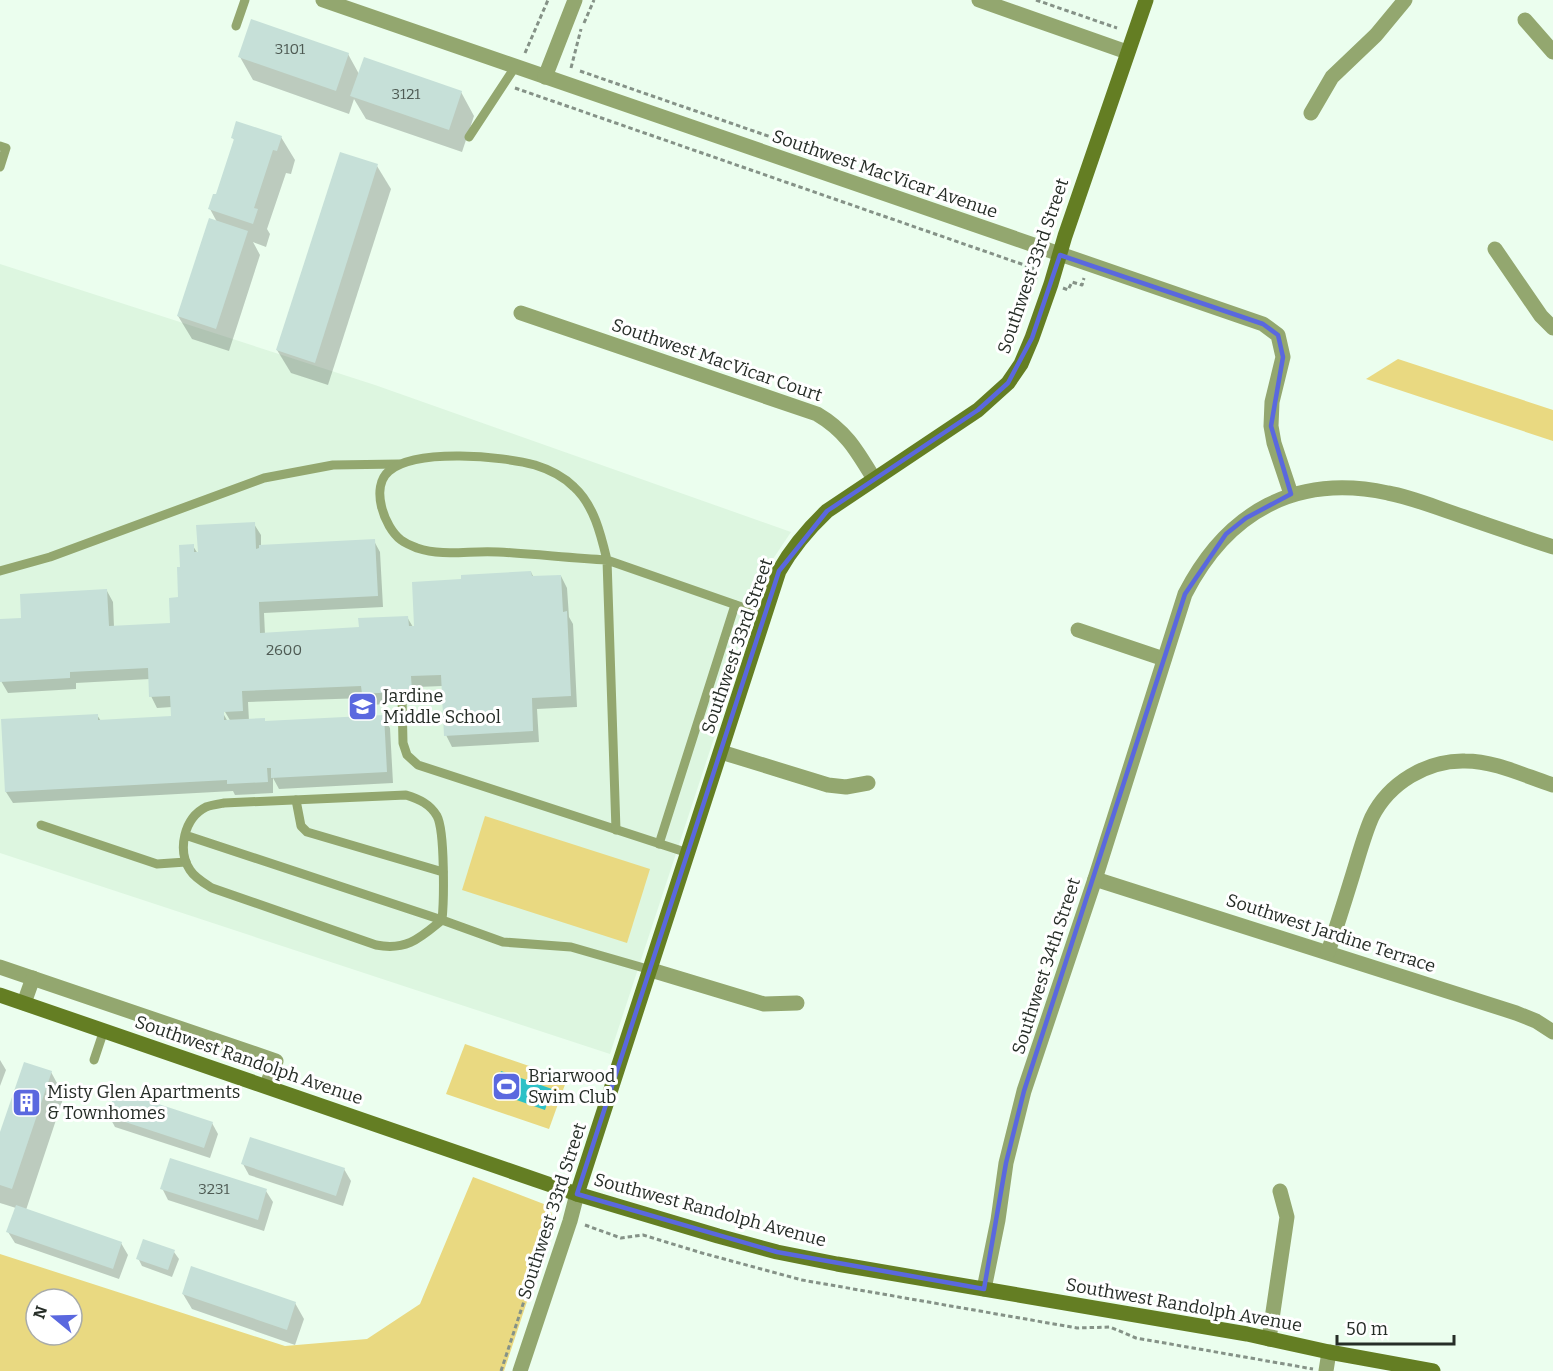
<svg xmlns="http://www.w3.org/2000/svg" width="1553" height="1371" font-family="Bitter,serif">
<rect width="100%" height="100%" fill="#ebfeee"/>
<!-- built -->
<path fill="#ddf6e0" d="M0,264L375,385L791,532L773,559L610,1054L0,853Z"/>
<!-- green -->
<g fill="#e9d981" fill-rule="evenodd">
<path d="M1398,359L1553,410V441L1366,379Z"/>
<path d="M485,816L650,869L627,943L462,890Z"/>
<path d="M465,1044L567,1079L549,1129L446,1094Z"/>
<path d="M473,1177L549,1206L554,1220L504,1371H0V1254L285,1346L367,1339L420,1304ZM36,1299H72V1335H36Z"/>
</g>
<!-- water -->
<path fill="#2dc1c7" d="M501,1071L552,1089L545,1110L494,1092Z"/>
<!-- shadow -->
<g fill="#0003" fill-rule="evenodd">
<path d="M348,54L359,74L461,92L474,116L462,152L366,119L354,99L349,114L253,80L240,57Z"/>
<path d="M232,137H281L295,160L291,174L286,173L267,229L270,234L266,247L253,242L260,255L229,351L192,339L178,316L217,222L210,209L217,196L235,141Z"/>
<path d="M377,166L391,189L328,385L291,373L277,350Z"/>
<path d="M254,524L261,535V547L374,541L380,552L383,607L264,613L265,634L360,629L407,617L413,627L463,580L531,572L534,578L561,576L567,588L569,617L573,624L577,707L537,709L539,742L452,747L446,735L443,686L417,687L418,702L370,705L365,698L248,702L249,721L266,723L383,717L390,728L393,783L279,789L273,778V793L235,795L233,791L13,803L6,792L97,715L101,721L173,718L172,707L157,708L151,696L150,679L76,683V689L8,693L1,681L0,620L23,619L107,591L113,602L114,627L171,624L180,599L182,568L193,546L200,557ZM221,705L231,722H228L219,706Z"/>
<path d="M0,1060L6,1070L0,1086Z"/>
<path d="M51,1072L64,1096L26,1210L121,1243L128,1255L119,1279L15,1243L8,1232L16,1208L0,1203V1137Z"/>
<path d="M109,1116L212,1123L218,1134L210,1158L115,1127Z"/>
<path d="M243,1164L344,1169L351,1181L343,1206L249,1175Z"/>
<path d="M162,1188L266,1191L273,1202L264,1231L168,1200Z"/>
<path d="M174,1252L179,1259L172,1277L142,1266L138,1258Z"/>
<path d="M183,1294L295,1303L304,1319L295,1345L192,1309Z"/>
</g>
<!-- building -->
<g fill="#c6e0d8">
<path d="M251,19L349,53L336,91L238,57Z"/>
<path d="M364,57L462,91L449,130L350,96Z"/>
<path d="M236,121L282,136L277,151L273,150L254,208L258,209L253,224L208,209L213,194H216L234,139L231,138Z"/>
<path d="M340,152L378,164L315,363L276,350Z"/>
<path d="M209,218L248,231L216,329L177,316Z"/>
<path d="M255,522L256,549L259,548V545L375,539L378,596L259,602L260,633L359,627L358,618L408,616L409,626H414L412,582L461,579V575L531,571L532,576L561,575L563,612L567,611L571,696L532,698L533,731L444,736L441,675L411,676L412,691L362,694L361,686L242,691L243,711L224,712V720L265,718V721L384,715L387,772L271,778V768H267L268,782L227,784V780L5,792L1,719L98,714V720L171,716L170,696L149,697L148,668L70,672V678L0,682V619L21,618L20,594L107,589L109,626L170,623L169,598L178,597L177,567H180L179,545L194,544V552H198L196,525Z"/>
<path d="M24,1062L52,1071L12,1189L0,1185V1132Z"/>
<path d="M116,1090L213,1122L204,1148L107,1116Z"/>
<path d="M250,1137L345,1168L336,1196L241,1164Z"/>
<path d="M170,1158L267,1189L258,1220L160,1189Z"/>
<path d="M16,1205L122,1242L113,1269L6,1232Z"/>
<path d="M143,1239L175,1250L168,1270L136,1259Z"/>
<path d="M191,1266L296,1302L287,1330L182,1294Z"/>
</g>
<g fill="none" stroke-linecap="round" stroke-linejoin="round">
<!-- path -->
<g stroke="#859287" stroke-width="3" stroke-dasharray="4.5 3" stroke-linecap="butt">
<path d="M1036,0L1117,28"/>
<path d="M584,23L594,0"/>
<path d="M525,53L548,0"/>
<path d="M571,68L581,29"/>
<path d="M580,71L849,164"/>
<path d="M515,88L1033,268L1030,277L1037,279"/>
<path d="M1063,288L1068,290L1072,282L1082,285L1084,278"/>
<path d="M585,1225L621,1238L643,1235L702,1253L802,1280L1077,1328L1110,1327L1136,1338L1313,1369"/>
<path d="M501,1371L552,1216L555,1217"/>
</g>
<!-- lane -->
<g stroke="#93a76f" stroke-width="9">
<path d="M236,26L245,0"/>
<path d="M469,137L515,67"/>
<path d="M0,146L6,148L0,167"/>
<path d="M0,571L50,557L264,478L333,465L399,464"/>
<path d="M402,697L403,743L407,755L418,765L688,853"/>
<path d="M296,800L301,826L307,832L443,872"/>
<path d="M41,825L157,864L186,862"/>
<path d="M616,830L607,560C571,558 534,554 498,552C471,550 444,557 417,548C412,546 405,543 401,540C384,527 370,487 389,471C416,448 502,456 535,465C548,469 564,477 574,487C594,505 601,535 607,560L765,615"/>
<path d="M185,835L442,920C444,901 445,831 437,816C430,804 419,799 406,795L224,803C218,804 211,805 206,807C184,818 177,850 190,870C195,878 204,883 212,888L376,945C407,951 420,938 442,920L503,942L571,947L651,970"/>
<path d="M659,844L735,605"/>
<path d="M94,1060L104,1030"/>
</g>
<!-- street -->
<g stroke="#93a76f" stroke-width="15">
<path d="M323,0L1263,324L1278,335L1283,357L1272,402L1271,426L1274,443L1291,494"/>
<path d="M979,0L1127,52"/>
<path d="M1525,20L1553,52"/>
<path d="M545,77L575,0"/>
<path d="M1311,113L1332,77L1376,35L1405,0"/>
<path d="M1495,249L1541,316L1553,328"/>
<path d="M521,313L817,414C846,431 857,451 874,479"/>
<path d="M1078,630L1164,659"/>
<path d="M721,752L828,785L846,787L868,783"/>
<path d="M1095,879L1516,1013L1536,1021L1553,1032"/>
<path d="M1328,952C1337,926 1345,900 1353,874C1359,855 1364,835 1372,817C1389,783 1427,760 1465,761C1495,761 1525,776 1553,785"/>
<path d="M0,967L276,1061L267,1085"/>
<path d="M651,970L764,1004L797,1003"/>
<path d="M24,1003L33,978"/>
<path d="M984,1289L998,1220L1006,1163L1024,1091L1095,879L1185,594C1227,512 1296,473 1388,493C1410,497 1432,506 1453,513C1487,525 1520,536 1553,547"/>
<path d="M1269,1339L1287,1217L1280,1191"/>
<path d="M520,1371L570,1221L577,1194"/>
<path d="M1326,1371L1329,1352"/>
</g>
<!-- secondary -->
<g stroke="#647e23" stroke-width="15">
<path d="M0,995L577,1194L718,1236L777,1252L837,1264L1247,1334L1329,1352L1433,1371"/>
<path d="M577,1194L779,571C792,548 808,529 827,511L978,410L1008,383L1021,364L1032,338L1051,284L1065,236L1146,0"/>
</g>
</g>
<!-- marked area -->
<path fill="none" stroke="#5a68df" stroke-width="4.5" stroke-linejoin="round" d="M1060,255L1263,324L1278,335L1283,357L1271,426L1291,494L1246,518L1226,534L1185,594L1024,1091L1006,1163L984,1289L777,1252L577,1194L779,571L827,511L978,410L1008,383L1032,338Z"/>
<!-- icons -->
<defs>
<symbol id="school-square" viewBox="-11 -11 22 22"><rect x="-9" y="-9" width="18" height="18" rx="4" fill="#5a68df" stroke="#fff"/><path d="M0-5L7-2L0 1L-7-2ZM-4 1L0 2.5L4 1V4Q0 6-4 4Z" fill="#fff"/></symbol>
<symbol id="stadium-square" viewBox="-11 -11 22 22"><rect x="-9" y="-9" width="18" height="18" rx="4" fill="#5a68df" stroke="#fff"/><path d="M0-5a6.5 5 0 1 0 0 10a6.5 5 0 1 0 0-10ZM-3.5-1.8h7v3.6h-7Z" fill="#fff"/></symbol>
<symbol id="building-square" viewBox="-11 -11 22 22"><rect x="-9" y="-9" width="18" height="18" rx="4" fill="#5a68df" stroke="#fff"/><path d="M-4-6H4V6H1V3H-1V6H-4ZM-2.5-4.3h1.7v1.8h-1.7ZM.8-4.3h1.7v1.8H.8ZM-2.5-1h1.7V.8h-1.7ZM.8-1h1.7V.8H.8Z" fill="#fff"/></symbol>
</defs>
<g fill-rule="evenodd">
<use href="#school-square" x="346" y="690" width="33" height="33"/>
<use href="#stadium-square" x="490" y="1070" width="33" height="33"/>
<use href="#building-square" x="10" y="1086" width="33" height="33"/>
</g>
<g text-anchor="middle" stroke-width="6" stroke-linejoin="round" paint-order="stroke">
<!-- number labels -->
<g font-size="15" fill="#4e5a53">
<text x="290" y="54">3101</text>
<text x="406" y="99">3121</text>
<text x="284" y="655">2600</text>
<text x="214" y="1194">3231</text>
</g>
<!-- street labels -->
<g font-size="18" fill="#262d27" stroke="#fff">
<text transform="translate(885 174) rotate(19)" y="6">Southwest MacVicar Avenue</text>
<text transform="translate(1033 266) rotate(-71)" y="6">Southwest 33rd Street</text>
<text transform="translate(717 360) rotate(19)" y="6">Southwest MacVicar Court</text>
<text transform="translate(737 646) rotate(-71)" y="6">Southwest 33rd Street</text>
<text transform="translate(1331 933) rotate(18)" y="6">Southwest Jardine Terrace</text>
<text transform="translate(1046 966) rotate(-72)" y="6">Southwest 34th Street</text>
<text transform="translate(249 1060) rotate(19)" y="6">Southwest Randolph Avenue</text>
<text transform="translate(710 1210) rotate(15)" y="6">Southwest Randolph Avenue</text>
<text transform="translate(552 1211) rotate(-72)" y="6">Southwest 33rd Street</text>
<text transform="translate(1184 1305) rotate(10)" y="6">Southwest Randolph Avenue</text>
</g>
<!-- poi labels -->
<g font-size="18" fill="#262d27" stroke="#fff" text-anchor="start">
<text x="383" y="702">Jardine<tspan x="383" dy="21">Middle School</tspan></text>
<text x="528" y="1082">Briarwood<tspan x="528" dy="21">Swim Club</tspan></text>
<text x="47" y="1098">Misty Glen Apartments<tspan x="47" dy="21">&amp; Townhomes</tspan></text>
</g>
</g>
<!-- north arrow -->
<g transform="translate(54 1317) rotate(289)"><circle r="28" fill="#ffffff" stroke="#a8aba9" stroke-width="1.5"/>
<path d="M0-4.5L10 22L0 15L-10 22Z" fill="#5a68df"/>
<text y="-9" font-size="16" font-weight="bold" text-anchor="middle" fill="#262d27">N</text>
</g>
<!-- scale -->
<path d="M1337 1335v9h117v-9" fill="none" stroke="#262d27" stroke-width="3"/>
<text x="1346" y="1335" font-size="18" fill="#262d27" stroke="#ffffff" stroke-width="4.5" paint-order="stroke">50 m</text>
</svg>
